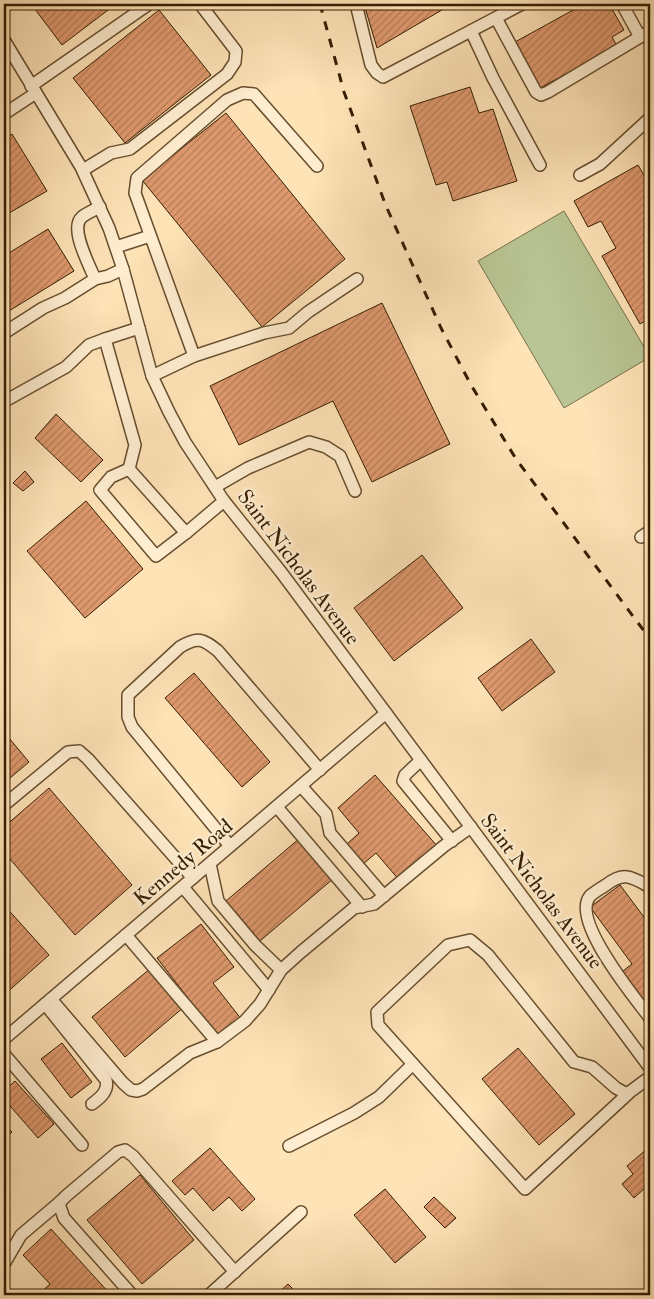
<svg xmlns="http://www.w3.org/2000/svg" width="654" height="1299" font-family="'IM FELL Double Pica',serif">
<defs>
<pattern id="building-hatch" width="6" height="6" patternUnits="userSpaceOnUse" patternTransform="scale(1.25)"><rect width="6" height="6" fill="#df996e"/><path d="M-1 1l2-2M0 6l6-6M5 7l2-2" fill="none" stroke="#b67c58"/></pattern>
</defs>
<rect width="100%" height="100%" fill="#fee3b7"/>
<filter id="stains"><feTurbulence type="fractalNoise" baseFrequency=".004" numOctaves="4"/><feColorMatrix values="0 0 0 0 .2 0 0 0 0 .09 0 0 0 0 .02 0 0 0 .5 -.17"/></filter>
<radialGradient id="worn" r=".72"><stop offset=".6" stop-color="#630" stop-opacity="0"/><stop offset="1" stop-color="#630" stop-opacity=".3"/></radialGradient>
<!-- green -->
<path fill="#b9c594" stroke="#77714a" d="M564,211L650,357L564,408L478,261Z"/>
<!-- building -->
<g fill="url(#building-hatch)" stroke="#351d01">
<path d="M31,4H116L62,45Z"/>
<path d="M364,4H452L377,48Z"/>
<path d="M584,4H609L624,30L612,37L617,46L540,88L515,42Z"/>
<path d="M159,10L211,75L125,143L73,78Z"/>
<path d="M470,87L479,113L493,109L517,181L453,201L447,182L436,185L410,106Z"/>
<path d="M226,113L345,259L262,327L142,180Z"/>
<path d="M12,134L47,191L4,216V139Z"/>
<path d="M638,165L648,182L650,180V291L645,294L650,304V318L640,324L602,256L616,248L601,221L588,227L574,201Z"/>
<path d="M48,229L74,271L4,314V256Z"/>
<path d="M382,303L450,444L372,482L333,401L239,445L210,386Z"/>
<path d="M56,414L103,460L81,482L35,438Z"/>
<path d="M25,471L34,482L23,491L13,483Z"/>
<path d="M86,501L143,569L85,618L27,551Z"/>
<path d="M422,555L463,608L394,661L354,608Z"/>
<path d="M531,639L555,672L502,711L478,678Z"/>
<path d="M194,673L270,762L242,787L165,698Z"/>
<path d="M4,732L29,762L4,783Z"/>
<path d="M375,775L438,847L400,881L376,853L363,864L346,845L359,833L338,808Z"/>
<path d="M49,788L132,885L75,935L4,852V827Z"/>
<path d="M300,838L334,878L260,941L226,901Z"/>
<path d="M620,885L650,925V1013L619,974L632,964L590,907Z"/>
<path d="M4,905L49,955L4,995Z"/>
<path d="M201,924L234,967L213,983L242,1020L219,1038L157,958Z"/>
<path d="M151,968L184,1007L125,1057L92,1017Z"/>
<path d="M62,1043L92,1082L71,1098L41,1059Z"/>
<path d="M518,1048L575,1114L539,1145L482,1079Z"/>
<path d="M15,1081L54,1124L38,1138L4,1099V1091Z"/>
<path d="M4,1124L12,1132L4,1140Z"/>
<path d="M210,1148L255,1199L242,1211L229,1197L213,1211L193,1188L185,1195L172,1181Z"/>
<path d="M647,1149L650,1152V1194L645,1188L634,1198L622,1184L633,1174L627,1166Z"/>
<path d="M140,1175L194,1240L142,1284L87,1220Z"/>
<path d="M385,1189L426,1237L395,1263L354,1215Z"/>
<path d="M434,1197L456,1218L445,1228L424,1207Z"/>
<path d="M51,1229L111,1295H38L50,1284L23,1255Z"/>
<path d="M288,1284L299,1295H276Z"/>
</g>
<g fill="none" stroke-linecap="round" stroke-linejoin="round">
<defs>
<g id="minor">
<path d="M356,4L371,65L377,73L383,77L522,4"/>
<path d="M622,4L640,37"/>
<path d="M496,18L536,92L541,95L548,92L650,31"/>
<path d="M471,31L493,78L540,165"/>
<path d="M4,40L81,167L109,228L123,269L152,376L169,412L185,442L224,501L281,572L650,1068"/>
<path d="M31,86L149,4"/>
<path d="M4,114L36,93"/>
<path d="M83,170L111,153L130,149L227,74L235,62L236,51L200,4"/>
<path d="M580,175L600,164L650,118"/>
<path d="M116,247L150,236"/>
<path d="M95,279C89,264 69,228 82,217C87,213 94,210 100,207"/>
<path d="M139,328L105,339L135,445L129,469L186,533L224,501"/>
<path d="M4,333L43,308L65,298L95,279L108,276L123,269"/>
<path d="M194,356L135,193L137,178L227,100L243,93L254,94L317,166"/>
<path d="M152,376L194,356L264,333L289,328L308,312L357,279"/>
<path d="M5,401L66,367L89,345L105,339"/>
<path d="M129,469L111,477L100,490L156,556L186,533"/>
<path d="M215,487L248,468L309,442L326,447L340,456L355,491"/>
<path d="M641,537L650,531"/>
<path d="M421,760L405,775L403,781L452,841"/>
<path d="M301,786L326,814L330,833L384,896"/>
<path d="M4,805L68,752L79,751L88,759L193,878"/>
<path d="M277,807L362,907"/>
<path d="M230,846L132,727L128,717V695L180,647C198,636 203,639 218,651L320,770"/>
<path d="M210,864L218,901L255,945L281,970"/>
<path d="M183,887L269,990"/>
<path d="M650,887C632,877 624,871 606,885C601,888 594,892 590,896C570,920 635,998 650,1018"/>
<path d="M126,935L217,1042"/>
<path d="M51,999L123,1083L131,1090L137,1091L143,1089L190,1053L217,1042L245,1021L260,1004L281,970L301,952L354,908L374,904L444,846L471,827"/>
<path d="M45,1004L106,1080C109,1091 100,1098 92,1104"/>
<path d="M4,1039L386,713"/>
<path d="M4,1054L82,1145"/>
<path d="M631,1091L525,1189L378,1025L377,1012L448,945L470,940L488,955L574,1062L592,1067L616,1088L627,1094L650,1077"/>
<path d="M289,1146L354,1113L379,1097L413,1064"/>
<path d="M4,1264L21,1235L60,1202"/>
<path d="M132,1295L64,1218L60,1207V1202L66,1196L118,1152L125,1150L133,1156L235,1272"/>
<path d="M209,1295L301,1212"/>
</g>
</defs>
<!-- minor casing -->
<use href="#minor" stroke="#674e2e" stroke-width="14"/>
<!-- minor -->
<use href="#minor" stroke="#feedd0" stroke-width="11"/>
<!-- rail -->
<path stroke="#351d01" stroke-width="3" stroke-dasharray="9 9" stroke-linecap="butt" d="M320,4L344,92L386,206L441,328L471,385L516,459L650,639"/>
</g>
<g text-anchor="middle" stroke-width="5" stroke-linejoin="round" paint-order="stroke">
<!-- street labels -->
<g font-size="21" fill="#351d01" stroke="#feedd0">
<text transform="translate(299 567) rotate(53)" y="7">Saint Nicholas Avenue</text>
<text transform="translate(183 862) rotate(-40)" y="7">Kennedy Road</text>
<text transform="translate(542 891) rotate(53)" y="7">Saint Nicholas Avenue</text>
</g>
</g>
<!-- margin -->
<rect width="654" height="1299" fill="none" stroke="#fee3b7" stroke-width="20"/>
<rect x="5" y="5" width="644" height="1289" fill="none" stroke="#351d01" stroke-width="2.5"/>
<rect x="10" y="10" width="634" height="1279" fill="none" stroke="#351d01"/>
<rect width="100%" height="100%" filter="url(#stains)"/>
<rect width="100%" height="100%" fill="url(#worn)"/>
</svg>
